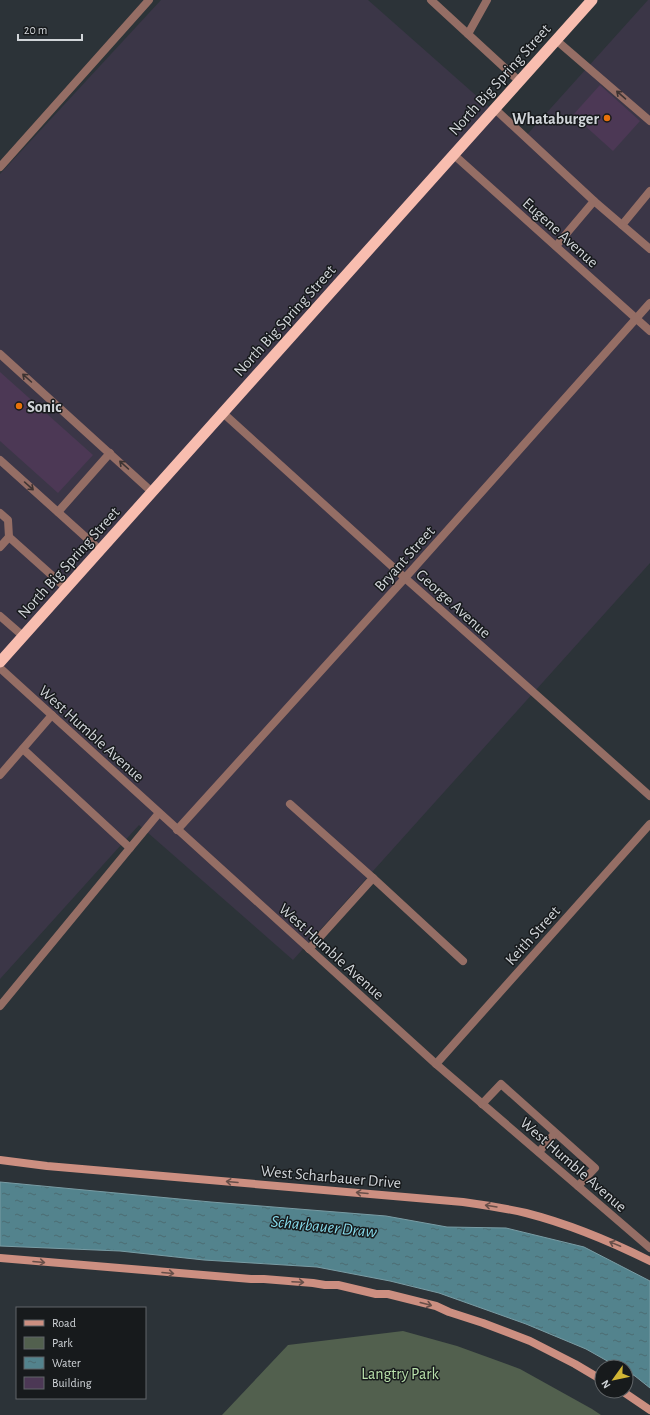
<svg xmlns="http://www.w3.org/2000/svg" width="650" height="1415" font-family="'Alegreya Sans',sans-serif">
<defs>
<pattern id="water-ripples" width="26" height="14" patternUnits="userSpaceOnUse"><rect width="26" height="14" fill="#53838d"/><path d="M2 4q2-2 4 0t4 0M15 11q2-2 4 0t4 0" fill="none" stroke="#4c6c72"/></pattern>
</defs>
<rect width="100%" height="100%" fill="#2c3338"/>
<!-- commercial -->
<path fill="#3b3647" d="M161,0H368L524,138L648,0H650V563L293,960L139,825L0,979V174Z"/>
<!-- park -->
<path fill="#52604e" d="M403,1331L457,1346L520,1369L592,1409L601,1415H222L288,1345Z"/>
<!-- water -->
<path fill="url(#water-ripples)" stroke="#799ca4" d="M0,1182L211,1202L386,1216L447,1227L506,1228L584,1247L650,1281V1388L635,1376L626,1371V1367H618L586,1349L526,1324L439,1293L390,1281L317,1267L204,1260L120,1251L0,1246Z"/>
<!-- building -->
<g fill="#4c3855">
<path d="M600,85L640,121L613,151L573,115Z"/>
<path d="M0,372L93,455L58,493L0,441Z"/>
</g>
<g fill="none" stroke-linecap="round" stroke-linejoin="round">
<!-- service -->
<g stroke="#956e65" stroke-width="8">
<path d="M431,0L519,81"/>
<path d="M468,34L487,0"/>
<path d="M556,40L650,121"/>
<path d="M495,109L594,201"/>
<path d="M0,167L149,0"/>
<path d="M622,225L650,191"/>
<path d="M556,246L594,201L650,249"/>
<path d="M0,354L152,492"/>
<path d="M0,460L100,550"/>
<path d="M58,512L110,453"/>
<path d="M0,513L8,520L9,537"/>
<path d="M0,547L9,537L66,588"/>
<path d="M0,616L23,636"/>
<path d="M23,749L130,848L159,813"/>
<path d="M0,775L52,715"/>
<path d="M290,804L373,878L309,949"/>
<path d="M373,878L463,961"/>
<path d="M0,1006L130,848"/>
<path d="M482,1104L501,1084L595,1168L578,1186"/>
<path d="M539,1152L555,1133"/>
</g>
<!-- minor -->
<g stroke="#956e65" stroke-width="8">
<path d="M453,154L650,331"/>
<path d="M223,413L405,578L650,796"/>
<path d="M0,668L436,1064L650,1248"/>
<path d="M177,830L405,578L650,303"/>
<path d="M436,1064L650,824"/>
</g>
<!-- secondary -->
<g stroke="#cc8f81" stroke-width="8">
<path d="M0,1160L47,1166L463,1202C484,1205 505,1208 526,1213C569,1224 610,1241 650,1261"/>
<path d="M0,1258L251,1279H264L313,1283L325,1285H338L376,1294H388L436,1306L449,1312L483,1323L530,1341L575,1364L602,1380"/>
<path d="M622,1391L650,1410"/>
</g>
<!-- trunk -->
<path stroke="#f8bdaf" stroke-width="11" d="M0,662L592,0"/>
</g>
<!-- one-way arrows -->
<defs><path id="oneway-shaft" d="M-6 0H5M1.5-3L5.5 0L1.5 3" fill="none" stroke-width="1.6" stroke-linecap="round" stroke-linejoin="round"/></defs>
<g stroke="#3d3332">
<use href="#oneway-shaft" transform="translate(621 95) rotate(-139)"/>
<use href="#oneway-shaft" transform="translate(27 378) rotate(-138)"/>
<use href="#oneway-shaft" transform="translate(124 465) rotate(-138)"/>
<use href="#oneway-shaft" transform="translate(29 486) rotate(42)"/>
</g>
<g stroke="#684f49">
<use href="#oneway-shaft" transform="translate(232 1182) rotate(-175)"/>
<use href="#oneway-shaft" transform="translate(362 1193) rotate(-175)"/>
<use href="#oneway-shaft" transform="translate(491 1206) rotate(-171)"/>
<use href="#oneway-shaft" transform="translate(615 1244) rotate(-158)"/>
<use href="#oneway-shaft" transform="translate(39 1262) rotate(5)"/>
<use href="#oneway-shaft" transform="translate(168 1273) rotate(5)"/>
<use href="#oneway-shaft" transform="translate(298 1282) rotate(3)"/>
<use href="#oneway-shaft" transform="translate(426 1304) rotate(15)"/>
</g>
<!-- markers -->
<g fill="#e8710a" stroke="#171a1c" stroke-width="1.5">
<circle cx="607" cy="118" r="4"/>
<circle cx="19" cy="406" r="4"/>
</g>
<g text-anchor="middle" stroke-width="3" stroke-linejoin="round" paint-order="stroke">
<!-- street labels -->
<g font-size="16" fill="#d1d5d9" stroke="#171a1c">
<text transform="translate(499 79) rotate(-48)" y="6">North Big Spring Street</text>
<text transform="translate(561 232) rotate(42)" y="6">Eugene Avenue</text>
<text transform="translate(284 320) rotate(-48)" y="6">North Big Spring Street</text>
<text transform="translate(404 558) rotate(-48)" y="6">Bryant Street</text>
<text transform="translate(68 562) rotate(-48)" y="6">North Big Spring Street</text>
<text transform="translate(454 603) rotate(42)" y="6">George Avenue</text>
<text transform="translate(92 733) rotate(42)" y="6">West Humble Avenue</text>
<text transform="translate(532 935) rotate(-48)" y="6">Keith Street</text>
<text transform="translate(332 951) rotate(42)" y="6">West Humble Avenue</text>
<text transform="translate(574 1164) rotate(41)" y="6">West Humble Avenue</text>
<text transform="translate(331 1176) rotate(5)" y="6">West Scharbauer Drive</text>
</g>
<!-- poi labels -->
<g font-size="16" font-weight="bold" fill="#d1d5d9" stroke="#171a1c" text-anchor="end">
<text x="599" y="124">Whataburger</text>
<text x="27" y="412" text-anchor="start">Sonic</text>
</g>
<!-- park labels -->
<g font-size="16" fill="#bae2ac" stroke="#171a1c">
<text x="400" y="1379">Langtry Park</text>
</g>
<!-- water labels -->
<g font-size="17" font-style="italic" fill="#85d9e9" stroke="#171a1c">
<text transform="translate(324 1226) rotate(6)" y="6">Scharbauer Draw</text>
</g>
</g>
<!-- legend -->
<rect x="16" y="1307" width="130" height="92" fill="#171a1c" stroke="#616568"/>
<rect x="24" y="1320" width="20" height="6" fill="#cc8f81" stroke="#616568"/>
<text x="52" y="1327" font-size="12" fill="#d1d5d9">Road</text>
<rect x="24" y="1337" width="20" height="12" fill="#52604e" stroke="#616568"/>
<text x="52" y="1347" font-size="12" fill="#d1d5d9">Park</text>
<rect x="24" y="1357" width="20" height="12" fill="url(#water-ripples)" stroke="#616568"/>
<text x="52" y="1367" font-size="12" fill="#d1d5d9">Water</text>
<rect x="24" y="1377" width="20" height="12" fill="#4c3855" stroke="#616568"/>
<text x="52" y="1387" font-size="12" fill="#d1d5d9">Building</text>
<!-- north arrow -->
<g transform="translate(614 1379) rotate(237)"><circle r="19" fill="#171a1c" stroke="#616568"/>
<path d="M0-3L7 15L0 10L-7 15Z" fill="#d2b635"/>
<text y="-6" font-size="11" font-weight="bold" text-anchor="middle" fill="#d1d5d9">N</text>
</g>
<!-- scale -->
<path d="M18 34v6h64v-6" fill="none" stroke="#d1d5d9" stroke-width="2"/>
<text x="24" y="34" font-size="12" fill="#d1d5d9" stroke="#171a1c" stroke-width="3" paint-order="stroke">20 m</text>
</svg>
